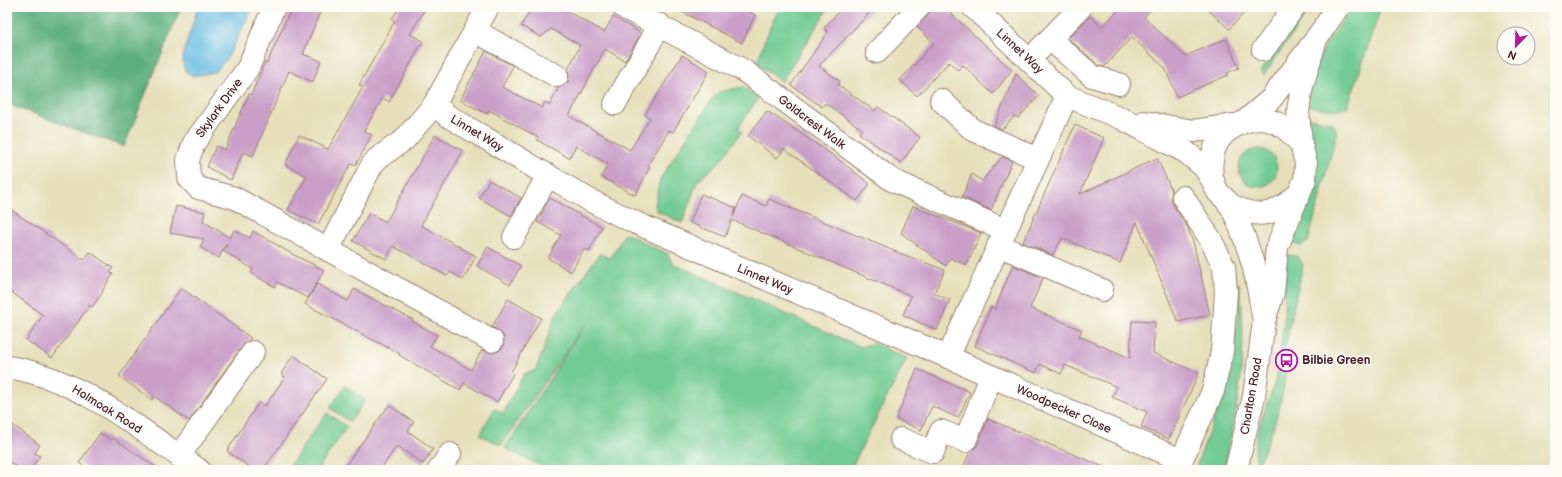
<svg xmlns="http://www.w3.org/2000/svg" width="1562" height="477" font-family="'Balsamiq Sans',sans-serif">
<rect width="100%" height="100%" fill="#fdfcf7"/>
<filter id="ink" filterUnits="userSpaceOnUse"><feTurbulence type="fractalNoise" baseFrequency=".025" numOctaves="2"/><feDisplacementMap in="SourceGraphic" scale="8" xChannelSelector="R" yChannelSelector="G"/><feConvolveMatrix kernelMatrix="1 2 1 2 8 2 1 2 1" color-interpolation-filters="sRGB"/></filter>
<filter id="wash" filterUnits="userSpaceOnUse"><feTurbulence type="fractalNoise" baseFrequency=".012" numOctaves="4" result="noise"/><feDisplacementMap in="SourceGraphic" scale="16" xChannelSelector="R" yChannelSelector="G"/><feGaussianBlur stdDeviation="0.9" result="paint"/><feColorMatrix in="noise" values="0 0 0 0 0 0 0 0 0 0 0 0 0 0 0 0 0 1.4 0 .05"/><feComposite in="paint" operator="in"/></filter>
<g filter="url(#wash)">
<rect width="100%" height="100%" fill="#e6dfba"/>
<!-- green -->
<g fill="#71cb92" stroke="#5e755e">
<path d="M780,7H829L781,82L758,64C757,56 775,15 780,7Z"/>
<path d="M1302,7H1311L1264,75L1261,71Z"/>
<path d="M1353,7H1381L1348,106C1338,114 1318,107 1305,105L1318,58L1330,38Z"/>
<path d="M744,87L758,99L738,128L742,131L720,161L697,182L682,223L657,211L655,205L660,179L713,98L719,92Z"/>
<path d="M1305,117L1333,123L1337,132L1308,242L1301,246L1287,242Z"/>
<circle cx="1258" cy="168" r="19"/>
<path d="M625,233L668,254L672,263L861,347L872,343L907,358L850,470H549L505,448L586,323L501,445L480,435L494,409L503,413L524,374L536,370L556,314L600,253L610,259Z"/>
<path d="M1285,254L1298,257L1303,265L1284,352H1280L1284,322Z"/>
<path d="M1235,283L1239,284C1249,350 1238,406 1224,470H1195L1226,386L1239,314Z"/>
<path d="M1278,369L1286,371C1282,405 1272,435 1257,466C1257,460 1255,453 1255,447C1257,421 1273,396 1278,369Z"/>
<path d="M345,386L365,400L350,422L330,408Z"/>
<path d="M327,413L347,427L317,470H286Z"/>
</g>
<!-- forest -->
<path fill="#5caf7c" stroke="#536754" d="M7,7H181L124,147L7,104Z"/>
<!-- water -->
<path fill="#65bbe1" stroke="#586d86" d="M198,7H253L228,57L215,72L193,76L185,71L182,57Z"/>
<g id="blocks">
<!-- building -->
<g fill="#c99ec8">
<path d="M292,7H322L303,54L321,61L313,82L289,71L253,156L243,152L231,180L207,167L216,146L225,150L249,94L251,95L265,62L267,63Z"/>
<path d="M400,7H426L410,34L423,41L389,102L383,98L364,131L372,135L355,166L351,164L318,224L288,210L307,176L285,165L299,135L328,149L363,87L359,85L395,21L392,19Z"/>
<path d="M532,7H560L604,32L613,17L641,33L625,61L605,49L569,116L630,150L650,118L645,115L682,55L709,71L673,132L669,130L648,165L650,167L635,195L601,177L608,164L576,146L569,158L537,140L539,138L489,110L487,114L460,100L486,51L513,66L502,87L542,108L545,102L550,105L558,88L568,82L569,76L568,70L580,45L551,29L541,37L521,26Z"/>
<path d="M673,7H739L755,15L742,43Z"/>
<path d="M843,7H875L819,66L840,81L838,85L875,111L878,107L920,137L901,163L859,133L862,129L825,103L822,107L791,85L828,32L824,28Z"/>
<path d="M931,7H944L1012,70L993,94L963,65L958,70L949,62L917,96L900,80L934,43L917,27L928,15Z"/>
<path d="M1121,7H1153L1144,17L1185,56L1226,39L1239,68L1227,73L1228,75L1177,97L1165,68L1132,37L1104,67L1098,65L1068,38L1090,16L1102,27Z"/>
<path d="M1205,7H1250L1229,29Z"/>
<path d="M1016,74L1039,96L1018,118L1015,116L1002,129L994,126Z"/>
<path d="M767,111L834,156L870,184L857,201L784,149L777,158L748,136Z"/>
<path d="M1075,125L1104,138L1080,194L1157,158L1172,191L1171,197L1172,203L1188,228L1194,245L1210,315L1178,322L1137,222L1120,263L1062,238L1053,255L1023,242Z"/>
<path d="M435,135L463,151L421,225L476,256L463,280L450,272L447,276L393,246L386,259L353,241L369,213L386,222Z"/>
<path d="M1002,157L1012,161L991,210L962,197L972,174L982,181Z"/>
<path d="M489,180L521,198L511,216L479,198Z"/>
<path d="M701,194L736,208L733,217L742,196L766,206L769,199L894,251L945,270L934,293L950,300L937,330L903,315L911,296L732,220L725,237L690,223Z"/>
<path d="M550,198L602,227L589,251L584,249L571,272L548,258L561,235L537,222Z"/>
<path d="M176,206L205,212L203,221L230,238L234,230L250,238L253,231L292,254L324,270L308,298L277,282L275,287L251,273L253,269L223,251L227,244L226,243L219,258L200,247L204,239L170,233Z"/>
<path d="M913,206L981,233L967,265L950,258L946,266L901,233Z"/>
<path d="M7,207L84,260L90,252L113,268L110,273L113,274L102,291L103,292L92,307L90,305L52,358L26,340L43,315L7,289Z"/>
<path d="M488,247L521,266L510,285L477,266Z"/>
<path d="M1013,265L1043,278L1030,308L1082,330L1079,336L1130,358L1132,321L1155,322L1153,353L1199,373L1169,439L1141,427L1147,412L1112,397L1117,387L1065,365L1061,374L1040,364L1036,373L975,346L991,307L995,309Z"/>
<path d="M317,284L348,301L354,289L413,320L412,321L437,335L430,346L471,370L482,350L493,353L499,351L503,347L504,340L503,335L492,327L508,299L541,318L511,372L513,374L497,402L464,383L460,390L399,355L400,354L305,304Z"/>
<path d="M181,288L251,338L243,345L189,421L154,396L152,400L119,376Z"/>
<path d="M293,355L327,379L263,470H254L227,451L259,402L265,406L285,377L281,374Z"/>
<path d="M917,369L970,392L958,418L932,406L921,430L896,419Z"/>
<path d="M389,405L414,422L408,431L433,449L423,464L397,446L380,470H342Z"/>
<path d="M988,419L1058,448L1111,470H962L970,452L977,446Z"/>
<path d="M7,421L40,445L35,453L40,456L30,470H20L7,460Z"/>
<path d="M100,433L111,440L113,438L160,470H90L79,463Z"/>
</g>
</g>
</g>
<g filter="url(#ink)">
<use href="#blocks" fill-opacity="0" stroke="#987f72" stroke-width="1"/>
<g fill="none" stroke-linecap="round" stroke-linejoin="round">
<defs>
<g id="minor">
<path d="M274,7L248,68L194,143L188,160L189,178L198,188L235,198L492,341"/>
<path d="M623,7L743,70L892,180L1005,230"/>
<path d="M973,7L1067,96L1121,118L1186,152L1204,167L1214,183"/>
<path d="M475,31L557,76"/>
<path d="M1050,39L1092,76L1119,84"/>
<path d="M1040,49L1081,7"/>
<path d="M1263,50L1294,7"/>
<path d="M877,52L919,7"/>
<path d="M941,100L973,130L1038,159"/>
<path d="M615,104L660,25"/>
<path d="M434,105L448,116L591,201L636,223L948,357L1067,96"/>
<path d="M1144,122L1193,131L1235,125"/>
<path d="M1244,122L1271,99L1316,39L1338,7"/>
<path d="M1229,204C1257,219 1274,217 1297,195"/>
<path d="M514,237L548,175"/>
<path d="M998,245L1102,290"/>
<path d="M328,250L372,165L378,158L404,140L434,105L488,7"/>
<path d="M1263,316C1259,293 1256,270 1248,248C1243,234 1237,216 1229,203C1226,199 1221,196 1218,192C1207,176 1210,146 1225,133C1236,124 1247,119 1261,119C1279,120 1290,132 1301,144"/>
<path d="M948,357L1181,460"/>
<path d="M7,367C79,377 141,430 199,470"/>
<path d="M901,439L933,452L941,431L965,441L991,377"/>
<path d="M179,456L253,352"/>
<path d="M439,470L450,454"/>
<path d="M1177,470L1213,391L1222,352L1226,292L1224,267L1211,240L1183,197"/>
<path d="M1236,470L1254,396L1264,321L1273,293L1277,247L1305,179L1306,163L1301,144L1298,111L1302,86L1316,39"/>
</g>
</defs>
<!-- minor casing -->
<use href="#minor" stroke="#987f72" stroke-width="24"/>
<!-- minor -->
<use href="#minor" stroke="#fff" stroke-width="22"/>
</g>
</g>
<!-- icons -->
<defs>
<symbol id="bus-ring" viewBox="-11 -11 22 22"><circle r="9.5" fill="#fdfcf7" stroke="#b5179e" stroke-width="1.5"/><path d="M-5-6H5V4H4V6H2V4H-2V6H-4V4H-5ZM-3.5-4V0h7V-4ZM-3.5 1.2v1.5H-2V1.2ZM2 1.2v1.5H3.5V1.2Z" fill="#b5179e"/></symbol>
</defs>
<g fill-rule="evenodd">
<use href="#bus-ring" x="1274" y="348" width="25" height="25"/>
</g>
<g text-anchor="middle" stroke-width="3" stroke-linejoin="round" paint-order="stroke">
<!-- street labels -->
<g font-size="12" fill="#4a1f2b" stroke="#fdfcf7">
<text transform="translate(1020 51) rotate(43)" y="4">Linnet Way</text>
<text transform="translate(219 108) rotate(-54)" y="4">Skylark Drive</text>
<text transform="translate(812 122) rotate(37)" y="4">Goldcrest Walk</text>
<text transform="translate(477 133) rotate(31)" y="4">Linnet Way</text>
<text transform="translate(765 279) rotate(23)" y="4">Linnet Way</text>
<text transform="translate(1251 396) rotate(-80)" y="4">Charlton Road</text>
<text transform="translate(107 409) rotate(32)" y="4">Holmoak Road</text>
<text transform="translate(1064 409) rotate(24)" y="4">Woodpecker Close</text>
</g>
<!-- poi labels -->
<g font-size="12" font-weight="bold" fill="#4a1f2b" stroke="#fdfcf7" text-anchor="start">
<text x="1302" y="364">Bilbie Green</text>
</g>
</g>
<!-- margin -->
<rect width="1562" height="477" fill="none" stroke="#fdfcf7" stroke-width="24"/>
<!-- north arrow -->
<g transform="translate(1516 46) rotate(203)"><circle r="19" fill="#fdfcf7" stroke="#b5a4a5"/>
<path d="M0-3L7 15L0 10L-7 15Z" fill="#b5179e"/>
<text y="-6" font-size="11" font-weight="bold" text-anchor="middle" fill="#4a1f2b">N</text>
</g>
</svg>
